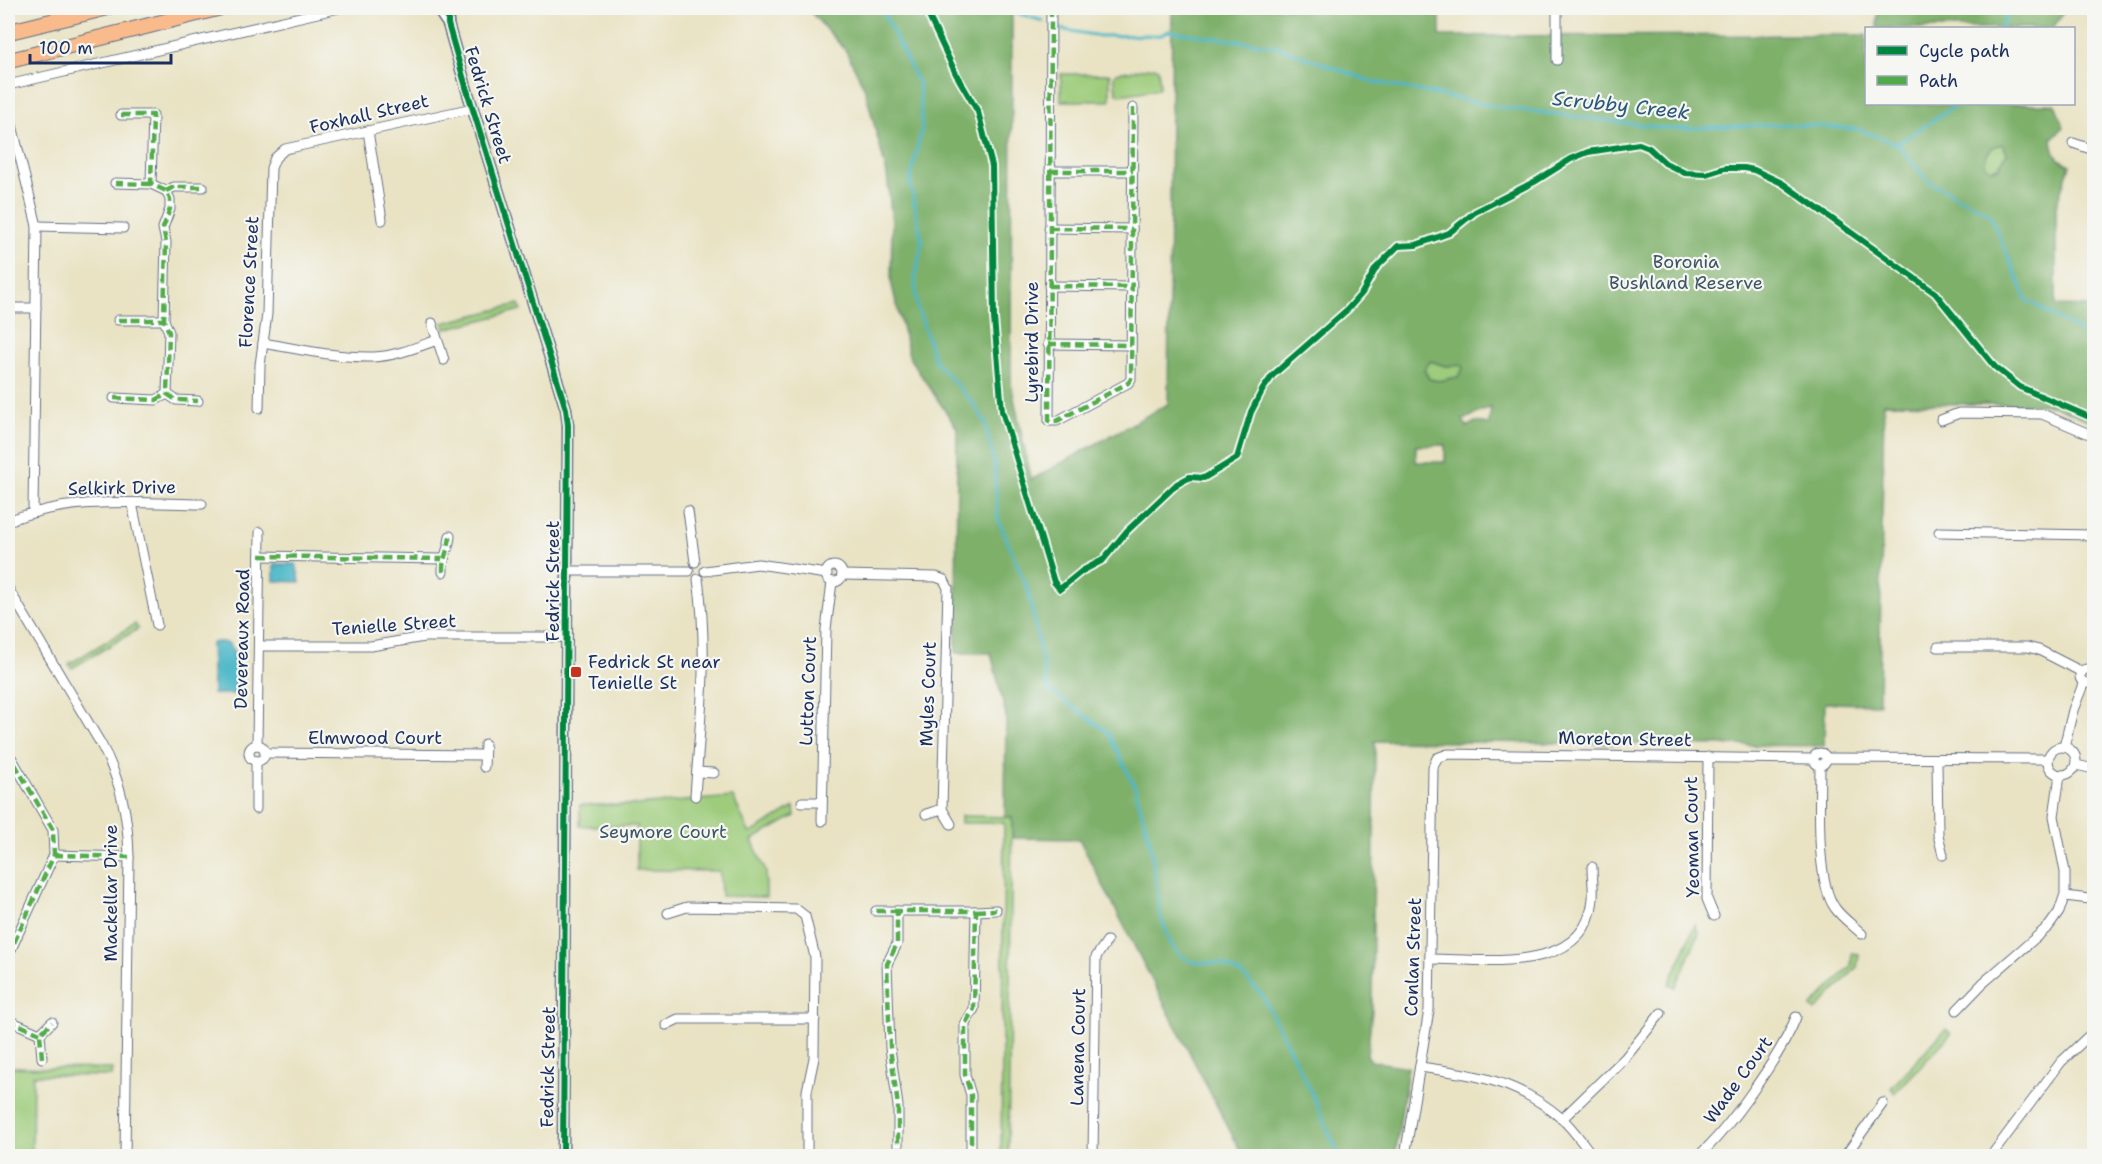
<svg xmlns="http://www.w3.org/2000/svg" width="2102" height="1164" font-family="'Shantell Sans',sans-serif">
<rect width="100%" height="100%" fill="#f6f6f2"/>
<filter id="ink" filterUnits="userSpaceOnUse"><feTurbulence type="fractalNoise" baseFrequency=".0167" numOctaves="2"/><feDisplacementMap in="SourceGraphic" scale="12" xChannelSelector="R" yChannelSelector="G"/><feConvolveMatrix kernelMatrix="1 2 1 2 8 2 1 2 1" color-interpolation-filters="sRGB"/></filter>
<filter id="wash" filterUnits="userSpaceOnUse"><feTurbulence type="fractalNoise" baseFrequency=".008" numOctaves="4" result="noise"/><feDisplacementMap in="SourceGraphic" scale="24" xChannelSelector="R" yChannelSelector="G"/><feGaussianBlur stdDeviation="1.35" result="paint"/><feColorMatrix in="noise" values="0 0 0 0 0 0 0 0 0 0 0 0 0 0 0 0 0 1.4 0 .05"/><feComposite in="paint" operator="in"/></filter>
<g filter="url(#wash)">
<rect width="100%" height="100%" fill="#e9e3c4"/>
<!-- green -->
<g fill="#9ecc7b" stroke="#5c7e6c" stroke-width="1.5">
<path d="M1155,67L1158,69L1160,85L1158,89L1120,95L1116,92L1114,76L1116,73Z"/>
<rect x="1061" y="74" width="49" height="27"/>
<path d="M2002,144L2007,153C2003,163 2001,168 1990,169L1985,164C1985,154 1991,146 2002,144Z"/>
<path d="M519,304L521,310L445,329L443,323Z"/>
<path d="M1431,361L1445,366L1462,365L1464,368L1458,377L1439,381L1429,379L1424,368Z"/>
<path d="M135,624L138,629L72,668L69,664Z"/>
<path d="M733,797L750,834L794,807L795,816L752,840L766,872V897L721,896L720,871L637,870V826H580V805H636Z"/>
<path d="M961,816L1012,817L1008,1156H1001L1004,823H961Z"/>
<path d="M1695,925L1699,933L1675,988L1669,985Z"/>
<path d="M1852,953L1859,954L1857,967L1815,1011L1811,1007L1851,966Z"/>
<path d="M1946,1029L1951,1034L1895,1093L1891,1088Z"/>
<path d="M8,1067L112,1069L111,1076L33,1075L32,1156H8Z"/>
</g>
<!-- forest -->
<g fill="#7eb06b" stroke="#4c7064" stroke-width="1.5" fill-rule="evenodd">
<path d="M807,8H1012L1011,384L1031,480L1168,404L1172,8H1440V36L1866,35V104H2055L2064,127L2052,138C2053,153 2056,160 2070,165L2056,206V306L2094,307V423L2054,405L1884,403L1879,704L1825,703L1824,746L1375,741L1372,1010L1367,1055L1371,1061L1408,1067L1396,1150L1391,1156H1243L1079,839L1012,838V817H1005L1006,715L991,653H956L957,428L910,359L891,282L892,223L887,174L865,89L846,51ZM2002,144L2007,153L1997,169H1990L1985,164C1985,154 1991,146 2002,144ZM1431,361L1445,366L1461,365L1463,368L1458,377L1439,381L1429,379L1424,368ZM1491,407L1489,424L1475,422L1467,427L1463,420ZM1445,445V462H1416V446Z"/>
<path d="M1878,8H2066L2053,28H1877Z"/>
</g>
<!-- water -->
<g fill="#4bb7c8" stroke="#337393" stroke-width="1.5">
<path d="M274,564H296L300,582L274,581Z"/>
<path d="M219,642L228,643L233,649L238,694H213L211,643Z"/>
</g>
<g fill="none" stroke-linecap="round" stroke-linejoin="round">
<!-- stream -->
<g stroke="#4bb7c8" stroke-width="3">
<path d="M881,8L919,85L922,127L910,182L922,242L915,279L917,306L935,361L973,403L985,422L994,461L998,519L1028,590L1048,689L1108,732L1135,787L1151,846L1160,915L1171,944L1180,955L1192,962L1222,964L1244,976L1262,995L1311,1091L1339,1156"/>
<path d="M1000,8L1043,21"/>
<path d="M2000,28L2012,8"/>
<path d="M1059,29L1100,36L1161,35L1168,31L1275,46L1370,81L1498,107L1673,129L1788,124L1857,129L1897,144L1928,181L1989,213L2027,300L2094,340"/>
<path d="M1897,144L1958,104"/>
</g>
</g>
</g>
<g filter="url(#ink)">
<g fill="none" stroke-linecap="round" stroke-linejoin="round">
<defs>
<g id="minor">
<path d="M1051,8L1049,421H1057L1128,383L1131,379L1133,108"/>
<path d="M1557,60V8"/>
<path d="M8,85L339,8"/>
<path d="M8,109L37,226L33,511"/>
<path d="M121,115H153L151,184L166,191L170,199V209L163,228L166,242L164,320L169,332L167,394L176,400L198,401"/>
<path d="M368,131L382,220"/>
<path d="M2073,143L2094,150"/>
<path d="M1050,171H1133"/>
<path d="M115,183L151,184"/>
<path d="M166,191L174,187H203"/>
<path d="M37,226L123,228"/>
<path d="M1049,228L1132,229"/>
<path d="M1049,286L1132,287"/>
<path d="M8,308H36"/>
<path d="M118,320H164"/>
<path d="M432,323L444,360"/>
<path d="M263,343C299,349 337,358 374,357C396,356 417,347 437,340"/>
<path d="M1048,344L1131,345"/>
<path d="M114,398L156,400L167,394"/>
<path d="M259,408L260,365L267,314L271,168L275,158L285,149L473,108"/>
<path d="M1941,420L1959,413L2042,414L2094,436"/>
<path d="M132,503L157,625"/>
<path d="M688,511L695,562"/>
<path d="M8,521C72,496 135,503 202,504"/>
<path d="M1939,532L2094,535"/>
<path d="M260,556L442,559"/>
<circle cx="834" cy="574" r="8"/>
<path d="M568,571H689"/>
<path d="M705,571L758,564L827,574"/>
<path d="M443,572C442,558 449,550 450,536"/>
<path d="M842,575L936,577L944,580L948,588L942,809"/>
<path d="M8,588L101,744C121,781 128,815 129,857L125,1156"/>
<path d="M259,646H371L424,637H567"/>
<path d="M1938,647H2027L2039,650L2082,672"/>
<circle cx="2087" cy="676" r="7"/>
<path d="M257,745L260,532"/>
<circle cx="257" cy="753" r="8"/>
<circle cx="2062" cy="761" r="14"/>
<path d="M2064,747L2073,710L2084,682"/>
<path d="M8,752L53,830L54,855L8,956"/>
<circle cx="1820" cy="759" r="6"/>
<path d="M265,753L484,755"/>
<path d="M1708,757L1707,899L1714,916"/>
<path d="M1826,758L2048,759"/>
<path d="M1937,759L1938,835L1943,855"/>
<path d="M1820,765C1820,799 1815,881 1835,908C1842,918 1854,926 1862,934"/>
<path d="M2076,765L2094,769"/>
<path d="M484,767L485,744"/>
<path d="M697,772L714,773"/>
<path d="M695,796C700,721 709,654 698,579"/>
<path d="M802,802H821"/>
<path d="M256,809V761"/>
<path d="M926,814L942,809L951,824"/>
<path d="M822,821L826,629L832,582"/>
<path d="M54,855L129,857"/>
<path d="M2065,896L2090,899"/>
<path d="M876,911H897"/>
<path d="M976,911L996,910"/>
<path d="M668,913L687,907L796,909L805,916L815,957L814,1058L807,1091V1156"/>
<path d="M1430,959C1484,959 1586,976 1593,899C1594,889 1592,877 1592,867"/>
<path d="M1957,1010L1983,983L2049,926L2059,912L2065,894V872L2054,816L2060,775"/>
<path d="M8,1020L40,1034"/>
<path d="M666,1025L678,1019H815"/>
<path d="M42,1058L40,1034L52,1022"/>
<path d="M1420,1067C1475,1075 1517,1080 1561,1118C1573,1128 1583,1144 1593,1156"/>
<path d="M1562,1119L1625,1058L1661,1013"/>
<path d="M898,1156V1106L890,1048L887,964L897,944V911H976L974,1009L965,1024V1075L971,1095V1156"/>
<path d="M1093,1156L1096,957L1107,941"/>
<path d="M1405,1156L1429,1010L1433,767L1437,758L1448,754L1813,759"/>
<path d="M1698,1156C1727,1132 1783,1052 1796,1017"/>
<path d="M1845,1156L1883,1103"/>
<path d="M1991,1156L2061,1062L2094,1031"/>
</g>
<g id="tertiary">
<path d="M437,8L448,24"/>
<path d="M448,8V24L466,87L566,409L568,425L563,1156"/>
</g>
<g id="trunk">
<path d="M8,32L106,8"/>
<path d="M8,61L219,8"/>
</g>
</defs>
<!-- minor casing -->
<use href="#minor" stroke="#636e82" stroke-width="11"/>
<!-- tertiary casing -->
<use href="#tertiary" stroke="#636e82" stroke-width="13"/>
<!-- trunk casing -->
<use href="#trunk" stroke="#636e82" stroke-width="17"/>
<!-- minor -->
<use href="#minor" stroke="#fff" stroke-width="9"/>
<!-- tertiary -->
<use href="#tertiary" stroke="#fff" stroke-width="10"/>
<!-- trunk -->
<use href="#trunk" stroke="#fabb8c" stroke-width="15"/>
<!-- quiet -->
<g stroke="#52ab49" stroke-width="4.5" stroke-dasharray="9 4.5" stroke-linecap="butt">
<path d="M1051,8L1049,421H1057L1128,383L1131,379L1133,108"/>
<path d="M121,115H153L151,184L166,191L170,199V209L163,228L166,242L164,320L169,332L167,394L176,400L198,401"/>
<path d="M1050,171H1133"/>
<path d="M115,183L151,184"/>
<path d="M166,191L174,187H203"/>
<path d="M1049,228L1132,229"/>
<path d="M1049,286L1132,287"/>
<path d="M118,320H164"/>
<path d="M1048,344L1131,345"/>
<path d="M114,398L156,400L167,394"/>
<path d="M260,556L442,559"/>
<path d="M443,572C442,558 449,550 450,536"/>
<path d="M8,752L53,830L54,855L8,956"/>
<path d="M54,855L129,857"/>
<path d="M876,911H897"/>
<path d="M976,911L996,910"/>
<path d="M8,1020L40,1034"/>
<path d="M42,1058L40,1034L52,1022"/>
<path d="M898,1156V1106L890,1048L887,964L897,944V911H976L974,1009L965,1024V1075L971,1095V1156"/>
</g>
<defs>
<g id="cycleway">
<path d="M448,8V24L466,87L566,409L568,425L563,1156"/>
<path d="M925,8L956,74L978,112L992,166L994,318L1002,411L1054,582L1060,589L1082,571L1103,560L1127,531L1177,484L1190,477L1204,478L1237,458L1251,412L1263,389L1273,375L1348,309L1362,293L1376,268L1398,246L1416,245L1449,233L1475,212L1536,181L1571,159L1588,152L1639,144L1649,148L1665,163L1685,173L1706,174L1725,168H1744L1754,170L1782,183L1935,293L1995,367L2020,387L2094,419"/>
</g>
</defs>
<!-- cycleway casing -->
<use href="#cycleway" stroke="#f6f6f2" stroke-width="10"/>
<!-- cycleway -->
<use href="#cycleway" stroke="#00873e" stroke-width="6"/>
</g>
</g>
<!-- markers -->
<rect fill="#c8321e" stroke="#f6f6f2" stroke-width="2" x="570" y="666" width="12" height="12" rx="3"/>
<g text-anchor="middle" stroke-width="4.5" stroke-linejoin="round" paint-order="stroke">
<!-- street labels -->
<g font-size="18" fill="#1b2f5e" stroke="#f6f6f2">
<text transform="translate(488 105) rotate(73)" y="6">Fedrick Street</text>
<text transform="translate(369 114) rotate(-13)" y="6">Foxhall Street</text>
<text transform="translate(249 282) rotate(-87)" y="6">Florence Street</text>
<text transform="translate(1032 342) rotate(-90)" y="6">Lyrebird Drive</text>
<text transform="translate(122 488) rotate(-1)" y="6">Selkirk Drive</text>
<text transform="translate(553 581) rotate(-90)" y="6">Fedrick Street</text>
<text transform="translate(394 625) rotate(-4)" y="6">Tenielle Street</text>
<text transform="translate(242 639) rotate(-89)" y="6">Devereaux Road</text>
<text transform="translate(808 691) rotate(-88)" y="6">Lutton Court</text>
<text transform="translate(928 694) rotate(-88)" y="6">Myles Court</text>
<text x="375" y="744">Elmwood Court</text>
<text transform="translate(1625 739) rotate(1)" y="6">Moreton Street</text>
<text transform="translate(1692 837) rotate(-91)" y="6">Yeoman Court</text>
<text transform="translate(111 893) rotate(-90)" y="6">Mackellar Drive</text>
<text transform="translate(1413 957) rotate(-88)" y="6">Conlan Street</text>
<text transform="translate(1078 1047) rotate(-89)" y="6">Lanena Court</text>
<text transform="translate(548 1067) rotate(-89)" y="6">Fedrick Street</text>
<text transform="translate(1738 1080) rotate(-54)" y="6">Wade Court</text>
</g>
<!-- park labels -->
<g font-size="18" fill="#3c5665" stroke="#f6f6f2">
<text x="1686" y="268">Boronia<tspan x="1686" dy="21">Bushland Reserve</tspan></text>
<text x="663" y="838">Seymore Court</text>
</g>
<!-- poi labels -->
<g font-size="18" fill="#1b2f5e" stroke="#f6f6f2" text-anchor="start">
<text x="588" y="668">Fedrick St near<tspan x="588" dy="21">Tenielle St</tspan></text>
</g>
<!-- water labels -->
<g font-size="20" font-style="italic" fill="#29587e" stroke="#f6f6f2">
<text transform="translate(1621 105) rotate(6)" y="7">Scrubby Creek</text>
</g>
</g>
<!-- margin -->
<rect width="2102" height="1164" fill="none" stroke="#f6f6f2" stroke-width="30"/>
<!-- legend -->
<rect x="1865" y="27" width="210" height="78" fill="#f6f6f2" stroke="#9ea6b7" stroke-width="1.5"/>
<rect x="1877" y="46" width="30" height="9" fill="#00873e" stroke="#9ea6b7" stroke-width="1.5"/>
<text x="1919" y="57" font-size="18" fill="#1b2f5e">Cycle path</text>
<rect x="1877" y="76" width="30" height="9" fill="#52ab49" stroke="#9ea6b7" stroke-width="1.5"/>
<text x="1919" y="87" font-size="18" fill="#1b2f5e">Path</text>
<!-- scale -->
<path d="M30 54v9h141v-9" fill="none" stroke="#1b2f5e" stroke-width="3"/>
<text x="39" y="54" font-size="18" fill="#1b2f5e" stroke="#f6f6f2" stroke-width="4.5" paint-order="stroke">100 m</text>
</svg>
